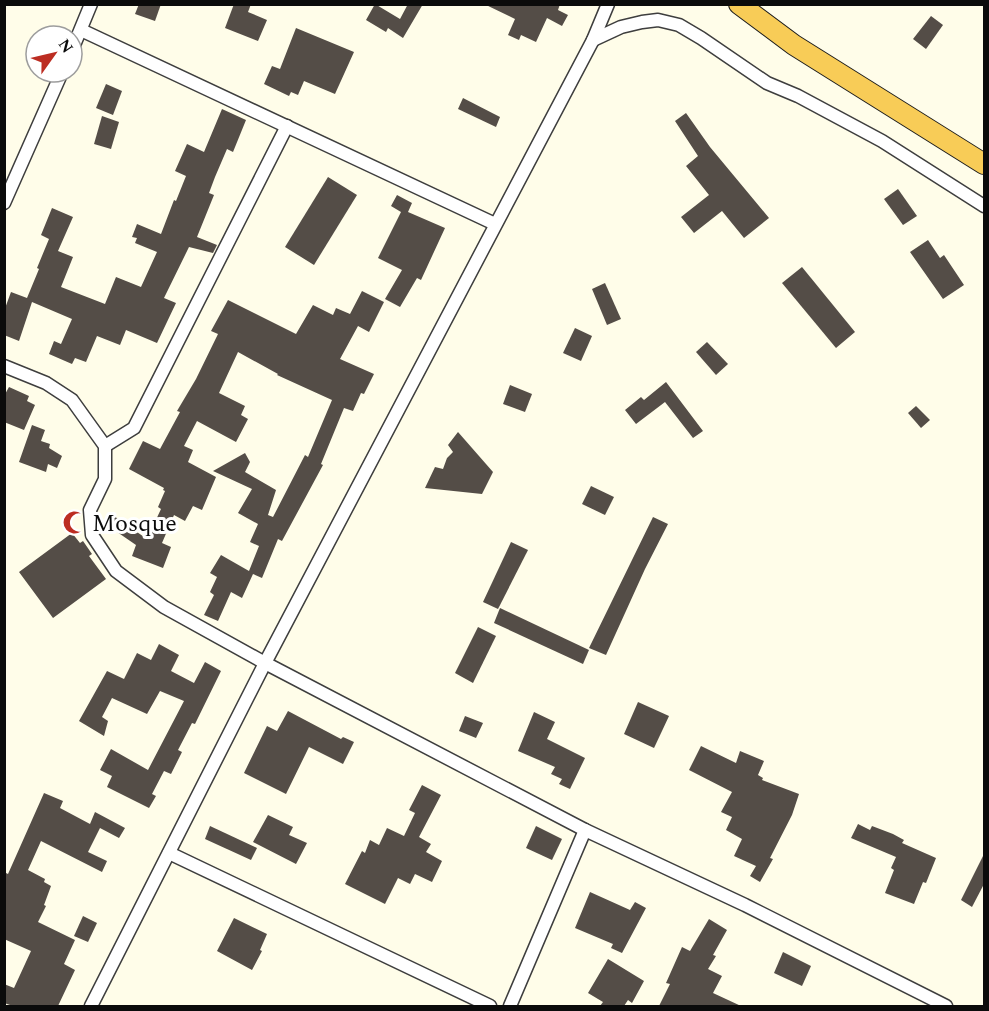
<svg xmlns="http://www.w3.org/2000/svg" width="989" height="1011" font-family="Spectral,serif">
<rect width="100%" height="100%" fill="#fffde9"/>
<!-- building -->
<g fill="#544d47">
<path d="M139,4H161L155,21L135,14Z"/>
<path d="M234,4H251L248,12L267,20L258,41L225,28Z"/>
<path d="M375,4L400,19L408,4H423L403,38L388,28L386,32L366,20Z"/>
<path d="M484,4H560L558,10L568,15L562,26L547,18L536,42L521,35L519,40L508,35L515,19Z"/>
<path d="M931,16L943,25L926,49L913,39Z"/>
<path d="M296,28L354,52L335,94L304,81L298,95L291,92L289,96L264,84L272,66L280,69Z"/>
<path d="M106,84L122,91L113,115L96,108Z"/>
<path d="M463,98L500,117L496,127L458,109Z"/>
<path d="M222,109L246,120L233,152L227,149L215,177L209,193L214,195L197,237L217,245L213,253L189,247L164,298L176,303L157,343L126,330L120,345L97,336L86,362L75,358L72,364L49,354L54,341L61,344L72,319L32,302L19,341L4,335V311L11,292L27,298L39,269L37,268L49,239L41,235L52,208L73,217L58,251L73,257L61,287L105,304L116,277L141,287L157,252L135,243L137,238L132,237L137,224L161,234L174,200L176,201L186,176L175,171L187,144L204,152Z"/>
<path d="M686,113L710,147L769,218L744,238L722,211L694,233L681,217L709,195L686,166L698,156L675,121Z"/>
<path d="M102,116L119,122L111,149L94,144Z"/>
<path d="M328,177L357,195L314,265L285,247Z"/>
<path d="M898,189L917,216L903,225L884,199Z"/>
<path d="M397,195L412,203L408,212L445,228L421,280L417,278L400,307L385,299L402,270L378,258L401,212L391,206Z"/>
<path d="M928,240L940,258L944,255L964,285L943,299L910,252Z"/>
<path d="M802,267L855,332L836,348L782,283Z"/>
<path d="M605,283L621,319L607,325L592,289Z"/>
<path d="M362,291L384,302L369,332L358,326L340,359L374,374L364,394L361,393L353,411L344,408L321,464L323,465L282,541L278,539L262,578L253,574L242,598L231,592L218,621L204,615L214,595L210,592L217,577L210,573L221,555L249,571L259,546L250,542L258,524L238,513L252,489L213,471L245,453L250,462L245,472L276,490L268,515L273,517L305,455L308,457L332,400L277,375L278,374L238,352L219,393L245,406L241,415L248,419L236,442L197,421L184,446L193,450L188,462L216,477L202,510L193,506L185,521L174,515L162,543L171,547L163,568L132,556L136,545L104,523L111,514L147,539L161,509L158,507L165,491L163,490L164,488L129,469L143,441L160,449L180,412L177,411L196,379L218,334L211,331L228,300L296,334L313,305L333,315L336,308L350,314Z"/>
<path d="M575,328L592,336L581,361L563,353Z"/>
<path d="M707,342L728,364L716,375L696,352Z"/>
<path d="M666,382L703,431L693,438L665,402L636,424L625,410L641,397L644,400Z"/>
<path d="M510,385L532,394L525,412L503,404Z"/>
<path d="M9,387L29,396L27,401L35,405L24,430L4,422V396Z"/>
<path d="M916,406L930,420L921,428L908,413Z"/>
<path d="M32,425L45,430L41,441L50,444L49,448L62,456L57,468L48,464L46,472L19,462Z"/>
<path d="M458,432L493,472L482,494L425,488L435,467L443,469L447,458L453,452L448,445Z"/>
<path d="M591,486L614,497L605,515L582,504Z"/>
<path d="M653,517L668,524L645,569L606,655L589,648Z"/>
<path d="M72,533L80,543L83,541L92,554L89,556L106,579L53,618L19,572Z"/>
<path d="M511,542L528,550L498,609L483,602Z"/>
<path d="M500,608L589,650L583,664L494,623Z"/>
<path d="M478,627L496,636L473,683L455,673Z"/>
<path d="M159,644L179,655L171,671L194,683L205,662L221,671L195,724L192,723L178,750L182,752L171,774L164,771L152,794L156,796L149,808L107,787L112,776L100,770L111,749L148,770L184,701L160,691L147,714L112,698L102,717L108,721L104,736L79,721L107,671L124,679L137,653L151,660Z"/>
<path d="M638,702L669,716L654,748L624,734Z"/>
<path d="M288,711L341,739L343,737L354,742L343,764L309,747L286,794L244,773L267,726L277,731Z"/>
<path d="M534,712L555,722L547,739L585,758L570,789L559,784L562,779L551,774L555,767L518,751Z"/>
<path d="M465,716L483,723L476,738L459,731Z"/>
<path d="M701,746L736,763L740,751L764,761L758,775L763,778L762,780L799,794L792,815L770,858L773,859L760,882L750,876L756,866L734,856L742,839L726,830L732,817L721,812L732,792L689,770Z"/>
<path d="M422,785L441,795L419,837L431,844L426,852L442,861L432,882L415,874L410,884L398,878L385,904L345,884L362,851L365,853L370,840L379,845L387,828L404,836L415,813L409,810Z"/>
<path d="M44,793L63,801L60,808L90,824L95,812L125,828L119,838L100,828L88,852L107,861L102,872L41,841L28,870L45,879L44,882L51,886L44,905L46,906L38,922L75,940L64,964L75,970L58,1006H13L4,1003V984L14,988L31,951L4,939V872L8,874Z"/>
<path d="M268,815L293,827L289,835L307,843L296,864L253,842Z"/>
<path d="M858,824L870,830L872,826L893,834L904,840L902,843L936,858L926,883L923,882L914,904L885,893L894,870L891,868L896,857L851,838Z"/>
<path d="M210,826L257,848L251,860L205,839Z"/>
<path d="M536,826L562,839L552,860L526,848Z"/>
<path d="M984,854V884L972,907L961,900Z"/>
<path d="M590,892L630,910L635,902L646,908L622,953L611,948L613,944L575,928Z"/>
<path d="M83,916L97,923L88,942L74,936Z"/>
<path d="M234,918L267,934L260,950L262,951L252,970L217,951Z"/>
<path d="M709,919L727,930L713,955L716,956L708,969L722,976L713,993L741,1006H659L670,984L666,983L682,947L690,951Z"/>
<path d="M783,952L811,966L802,986L774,973Z"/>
<path d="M608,959L644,981L632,1003L628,1000L624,1006H600L603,1002L588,993Z"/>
</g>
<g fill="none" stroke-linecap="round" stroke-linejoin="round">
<defs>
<g id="minor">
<path d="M81,30L495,224"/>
<path d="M593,40L621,27L642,22L658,20L679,25L701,38L767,83L798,96L882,141L984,206"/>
<path d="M72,50L91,4"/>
<path d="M4,203L62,72"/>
<path d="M4,366L46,383L72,400L105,446V479L90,510L92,535L116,571L164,607L265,663L585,830L745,905L946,1006"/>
<path d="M105,446L134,428L287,126"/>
<path d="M169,853L490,1006"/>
<path d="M91,1006L265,663L593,40L608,4"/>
<path d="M510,1006L585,830"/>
</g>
<path id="trunk" d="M739,4L794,45L984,164"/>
</defs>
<!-- minor casing -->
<use href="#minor" stroke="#3e3e3e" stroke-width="15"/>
<!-- trunk casing -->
<use href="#trunk" stroke="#1c1c1c" stroke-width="22"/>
<!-- minor -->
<use href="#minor" stroke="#fff" stroke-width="12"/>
<!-- trunk -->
<use href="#trunk" stroke="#f8cc57" stroke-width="20"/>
</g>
<!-- icons -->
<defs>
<symbol id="mosque-bare" viewBox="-9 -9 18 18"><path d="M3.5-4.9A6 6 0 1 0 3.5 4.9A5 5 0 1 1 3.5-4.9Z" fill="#bc2d22" stroke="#fff" stroke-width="2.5" paint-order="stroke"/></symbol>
</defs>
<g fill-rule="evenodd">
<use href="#mosque-bare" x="58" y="506" width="33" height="33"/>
</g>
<g text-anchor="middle" stroke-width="6" stroke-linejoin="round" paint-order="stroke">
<!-- poi labels -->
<g font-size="24" fill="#0b0b0b" stroke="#fff" text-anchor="start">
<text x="92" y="531">Mosque</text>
</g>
</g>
<!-- border -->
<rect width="989" height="1011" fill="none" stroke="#0b0b0b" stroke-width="12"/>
<!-- north arrow -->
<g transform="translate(54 54) rotate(56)"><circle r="28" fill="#ffffff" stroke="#9d9d9d" stroke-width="1.5"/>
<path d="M0-4.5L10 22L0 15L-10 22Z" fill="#bc2d22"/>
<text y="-9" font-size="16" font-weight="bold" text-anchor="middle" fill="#0b0b0b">N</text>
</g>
</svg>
